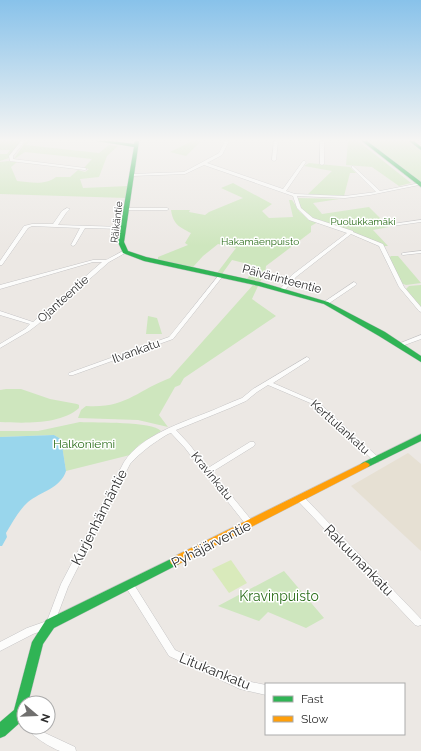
<svg xmlns="http://www.w3.org/2000/svg" width="421" height="751" font-family="Raleway,sans-serif">
<rect width="100%" height="100%" fill="#ece8e4"/>
<!-- education -->
<path fill="#e6e0d3" d="M408,453L421,464V551L351,486Z"/>
<!-- green -->
<g fill="#cee6be">
<path d="M0,141H22L9,158L0,161V154H7L10,150H0Z"/>
<path d="M26,141H31L26,145L99,153L109,145L118,146L107,156L99,177L80,179L83,188L128,186L126,198L0,194V162L8,161L17,162L11,167L17,181C29,182 45,186 56,177H70L78,170L85,172L89,169L84,168L92,159L25,152L14,159Z"/>
<path d="M192,141H201L186,156L170,152Z"/>
<path d="M348,141H358L411,183L399,186L372,167L346,165Z"/>
<path d="M366,141H408L421,151V182Z"/>
<path d="M309,163L350,167L356,173H350L344,196L307,195L332,171L304,166Z"/>
<path d="M233,183L272,204L262,211L269,218L293,217L289,200H292L300,212L310,219L318,222L311,226V232L266,266L265,273L260,282L247,279L256,266L232,260L222,274L217,273L236,248L218,244L203,256L193,267L158,260V257L188,245L185,243L191,233C179,227 173,224 171,210H190L189,212L205,215L209,212L243,198L221,188Z"/>
<path d="M297,198L339,199L313,203L322,214L369,207L389,227L373,230L388,246H383L312,218L300,208Z"/>
<path d="M391,256H398L421,283L406,285L401,283L389,258Z"/>
<path d="M253,285L258,286L252,299L276,316L184,378L180,385L175,387L159,415L168,427L138,420L78,418L81,410L86,406C125,409 138,390 170,378Z"/>
<path d="M421,285V308L406,289L409,286Z"/>
<path d="M148,316L157,318L162,334H146Z"/>
<path d="M6,389H21L50,399L77,404L79,405V408C60,425 23,423 0,422V390Z"/>
<path d="M80,422C96,423 152,421 161,431L139,445L130,455L66,471L61,439L54,435L0,437V431H38Z"/>
<path d="M284,571L324,618L306,628L268,612L259,621L218,606Z"/>
</g>
<!-- pitch -->
<path fill="#d9eabb" d="M231,560L247,583L229,593L212,569Z"/>
<!-- water -->
<path fill="#99d6ec" d="M54,435L61,439L66,471C61,488 40,492 28,502C19,510 12,523 6,533L7,537L2,546H0V437Z"/>
<g fill="none" stroke-linecap="round" stroke-linejoin="round">
<defs>
<g id="street">
<path d="M21,141H25L13,156V159L85,168L87,169L85,170L10,161L9,156Z"/>
<path d="M225,141H229L222,155L207,163L283,189L303,161H305L306,162L286,191L295,194L345,196L376,192L352,168V166H353L380,191L420,183V185H419L370,195L345,198L297,196L301,208L313,218L353,231V232L383,244L404,287L421,307V312L419,311L399,287L379,246L351,234L296,277L284,291H280V289L292,275L347,233L309,220L297,208L293,196L204,165L185,174L132,176L130,175L132,174L184,172L219,153Z"/>
<path d="M274,141H278L276,160L274,161L272,160Z"/>
<path d="M320,141H324V164L322,165L320,164Z"/>
<path d="M67,208L70,209L66,213L58,225L123,227L125,228L123,229L85,228L75,245L73,246L71,245L80,228L32,226L28,228L2,265H0V261L24,226L32,224H53L62,211Z"/>
<path d="M126,208H167L169,209L167,210H127L125,209Z"/>
<path d="M421,220V222L392,226L390,225L392,224Z"/>
<path d="M123,251H127V252L109,262L37,325L29,331L0,348V344L25,329L30,324L0,315V311L33,322L102,262H93L0,289V285L93,260H106Z"/>
<path d="M421,251V253L403,255L401,254L403,253Z"/>
<path d="M219,275H223V276L173,339L73,375H69L68,374L69,373L169,337Z"/>
<path d="M354,282L357,284L356,285L328,304H324L323,303L324,302Z"/>
<path d="M421,335V339L402,346H398L397,345L398,344Z"/>
<path d="M307,357L310,359L309,360L273,383L319,403L379,458L380,460L379,462H375L315,405L268,385L257,392L246,401L230,408L176,430L189,444L208,468L250,442H254L255,444L254,446L212,472L253,522L254,524L253,526L250,527L247,526L206,474H205L185,448L171,433L168,434C153,443 142,451 130,464L68,587L53,627L33,634L0,651V642L27,628L47,621L61,584L124,462C142,435 181,423 211,411C221,407 231,402 242,398L253,389Z"/>
<path d="M301,496L304,497L421,619V625L418,626L415,625L298,501L297,499L298,497Z"/>
<path d="M130,582L133,583L175,650L241,680L266,685V695L240,689L169,656L127,589L126,586L127,583Z"/>
<path d="M26,727H39L45,733L75,747L76,751C71,751 65,751 60,751C51,748 30,735 26,727Z"/>
</g>
<g id="fast">
<path d="M97,141H111L134,144L135,141H139L124,242L128,251L146,257L260,282L328,302L385,332L421,356V362L379,336L324,304L259,286L144,261L123,253L118,242L134,147Z"/>
<path d="M362,141H367L421,182V187Z"/>
<path d="M409,141H414L421,147V150Z"/>
<path d="M421,434V441L368,467H362L360,465L362,463Z"/>
<path d="M175,557L179,558L180,561L179,564L54,628L43,644L28,703H24V719L5,736L0,738V722L14,710L32,642L46,620Z"/>
</g>
<path id="slow" d="M365,462L368,463L370,465L368,467L179,564L175,565L171,564L170,561L171,558Z"/>
</defs>
<!-- street casing -->
<use href="#street" stroke="#c5c4c5" stroke-width="1"/>
<!-- fast casing -->
<use href="#fast" stroke="#c5c4c5" stroke-width="1"/>
<!-- slow casing -->
<use href="#slow" stroke="#c5c4c5" stroke-width="1"/>
<!-- street -->
<use href="#street" fill="#fcfcfb" fill-rule="evenodd"/>
<!-- fast -->
<use href="#fast" fill="#30b455" fill-rule="evenodd"/>
<!-- slow -->
<use href="#slow" fill="#ff9f0a" fill-rule="evenodd"/>
</g>
<!-- sky -->
<linearGradient id="sky" x2="0" y2="1"><stop stop-color="#88c2ea"/><stop offset="0.57" stop-color="#f6f5f3"/><stop offset="1" stop-color="#f6f5f3" stop-opacity="0"/></linearGradient>
<rect width="421" height="246" fill="url(#sky)"/>
<g text-anchor="middle" stroke-width="3" stroke-linejoin="round" paint-order="stroke">
<!-- far-park labels -->
<g font-size="10" fill="#2c6e1b" stroke="#fff">
<text x="363" y="225">Puolukkamäki</text>
<text x="260" y="245">Hakamäenpuisto</text>
</g>
<!-- far-street labels -->
<g font-size="10" fill="#2e2e2e" stroke="#fff">
<text transform="translate(116 222) rotate(-83)" y="4">Räikäntie</text>
</g>
<!-- street labels -->
<g font-size="12" fill="#2e2e2e" stroke="#fff">
<text transform="translate(282 279) rotate(15)" y="4">Päivärinteentie</text>
<text transform="translate(63 299) rotate(-42)" y="4">Ojanteentie</text>
<text transform="translate(136 351) rotate(-20)" y="4">Ilvankatu</text>
<text transform="translate(340 427) rotate(42)" y="4">Kerttulankatu</text>
<text transform="translate(212 476) rotate(51)" y="4">Kravinkatu</text>
</g>
<!-- park labels -->
<g font-size="12" fill="#2c6e1b" stroke="#fff">
<text x="84" y="448">Halkoniemi</text>
</g>
<!-- near-street labels -->
<g font-size="14" fill="#2e2e2e" stroke="#fff">
<text transform="translate(99 517) rotate(-63)" y="5">Kurjenhännäntie</text>
<text transform="translate(211 544) rotate(-27)" y="5">Pyhäjärventie</text>
<text transform="translate(359 560) rotate(46)" y="5">Rakuunankatu</text>
<text transform="translate(215 671) rotate(22)" y="5">Litukankatu</text>
</g>
<!-- near-park labels -->
<g font-size="14" fill="#2c6e1b" stroke="#fff">
<text x="279" y="601">Kravinpuisto</text>
</g>
</g>
<!-- legend -->
<rect x="265" y="683" width="140" height="52" fill="#ffffff" stroke="#ababab"/>
<rect x="273" y="696" width="20" height="6" fill="#30b455" stroke="#ababab"/>
<text x="301" y="703" font-size="12" fill="#2e2e2e">Fast</text>
<rect x="273" y="716" width="20" height="6" fill="#ff9f0a" stroke="#ababab"/>
<text x="301" y="723" font-size="12" fill="#2e2e2e">Slow</text>
<!-- north arrow -->
<g transform="translate(36 715) rotate(109)"><circle r="19" fill="#ffffff" stroke="#ababab"/>
<path d="M0-3L7 15L0 10L-7 15Z" fill="#706f6e"/>
<text y="-6" font-size="11" font-weight="bold" text-anchor="middle" fill="#2e2e2e">N</text>
</g>
</svg>
